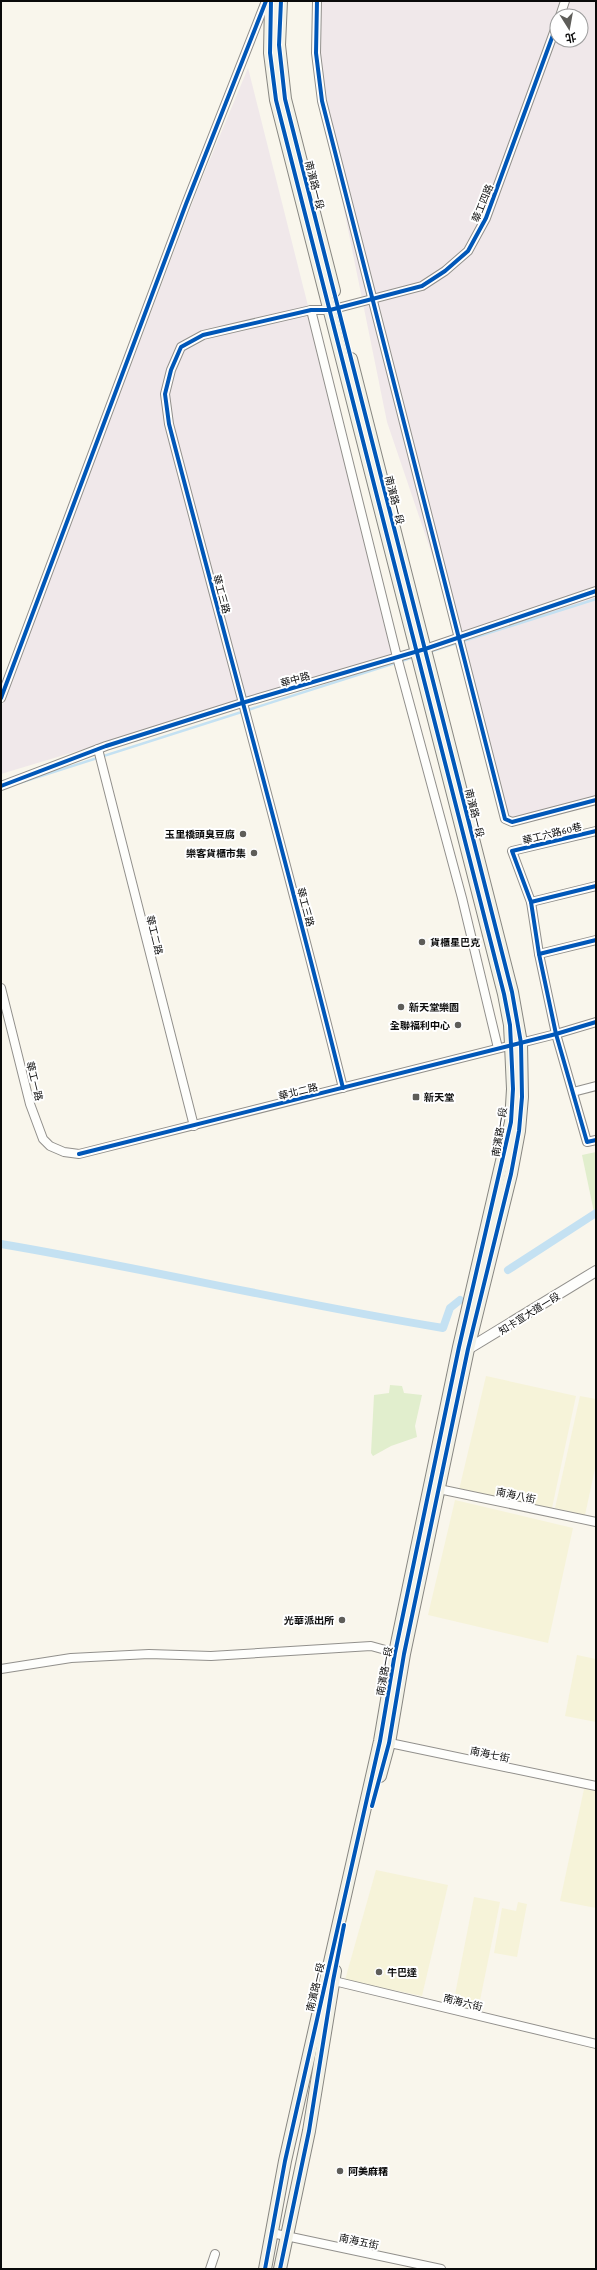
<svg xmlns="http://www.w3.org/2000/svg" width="597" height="2270" font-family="'Crimson Pro','Noto Sans TC',serif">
<rect width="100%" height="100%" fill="#f9f6ec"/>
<!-- industrial -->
<g fill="#f0e8ea" fill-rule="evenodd">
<path d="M317,1H596V800L505,819L460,637L387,422L322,101ZM557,16H581V40H557Z"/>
<path d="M248,68L396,655L1,774V708L196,193Z"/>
</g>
<!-- farmland -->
<g fill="#f6f3d9">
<path d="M486,1376L576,1396L552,1508L459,1490Z"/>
<path d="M580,1396L596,1399V1464L585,1515L555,1508Z"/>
<path d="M455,1500L573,1528L548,1643L428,1615Z"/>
<path d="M577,1655L596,1659V1722L565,1716Z"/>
<path d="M584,1789L596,1791V1908L560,1901Z"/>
<path d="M376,1870L448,1885L422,1996L345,1980Z"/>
<path d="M474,1897L500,1902L477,2015L452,2010Z"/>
<path d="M518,1902L527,1904L517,1957L494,1953L502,1908L516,1911Z"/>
</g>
<!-- green -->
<g fill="#e1eecd">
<path d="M596,1152V1217H595L582,1155Z"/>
<path d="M390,1385L402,1386L404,1393L422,1395L415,1426L417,1437L391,1446L373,1456L371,1453L374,1395L389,1393Z"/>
</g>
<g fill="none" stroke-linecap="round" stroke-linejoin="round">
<!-- stream -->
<g stroke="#c4e1f2" stroke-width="2.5">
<path d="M429,652L596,599"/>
<path d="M19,783L414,657"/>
</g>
<!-- canal -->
<g stroke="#c4e1f2" stroke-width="8">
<path d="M1,1244C149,1269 295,1304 443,1328L450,1308L460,1300"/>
<path d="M508,1270L596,1213"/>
</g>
<defs>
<g id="minor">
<path d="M317,1L316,53L322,101L505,819L512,822L596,800"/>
<path d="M560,16L565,1"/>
<path d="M311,310L397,657L462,898L498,1048"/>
<path d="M1,698L186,204L266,1"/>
<path d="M98,749L194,1126"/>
<path d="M1,786L106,746L242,703L425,649L596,591"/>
<path d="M596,831L512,851L531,902L539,954L556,1034L587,1142L596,1140"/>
<path d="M531,902L596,886"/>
<path d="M539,954L596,940"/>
<path d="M1,988L30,1104L43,1139L50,1146L64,1152L79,1154L556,1034L596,1022"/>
<path d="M343,1088C288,866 227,646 169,424L165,394L171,370L181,347L203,335L311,310H330L422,286L445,271L468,251L486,218L557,24"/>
<path d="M573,1092L596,1086"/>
<path d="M434,1488L596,1522"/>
<path d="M1,1669L71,1658L149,1654L211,1656L371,1646L400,1654"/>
<path d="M385,1742L596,1786"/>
<path d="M330,1980L596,2044"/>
<path d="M272,2233L441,2269"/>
<path d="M210,2269L215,2254"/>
</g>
<path id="tertiary" d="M464,1348L468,1349L596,1271"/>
<g id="secondary">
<path d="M281,1L279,45L285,99L334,291"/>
<path d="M351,359L512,992L521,1043L522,1097L519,1131L511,1174L468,1349L404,1654L389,1743L380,1776"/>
<path d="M265,2269L285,2161L380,1741L395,1653L459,1347L511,1122L513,1089L511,1045L510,1025L504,994L276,100L270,53L271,1"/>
<path d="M280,2269L309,2131L335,1971"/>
</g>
</defs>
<!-- minor casing -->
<use href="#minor" stroke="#92908c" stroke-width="10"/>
<!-- tertiary casing -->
<use href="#tertiary" stroke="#92908c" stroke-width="12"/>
<!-- secondary casing -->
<use href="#secondary" stroke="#888782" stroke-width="14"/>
<!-- minor -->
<use href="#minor" stroke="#fefefc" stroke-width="8"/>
<!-- tertiary -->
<use href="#tertiary" stroke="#fefefc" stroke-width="10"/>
<!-- secondary -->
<use href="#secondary" stroke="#f3f2e7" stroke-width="12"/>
<defs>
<g id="cycleway">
<path d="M281,1L279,45L285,99L512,992L521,1043L522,1097L519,1131L511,1174L468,1349L404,1654L389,1743L372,1806"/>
<path d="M317,1L316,53L322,101L505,819L512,822L596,800"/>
<path d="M1,698L186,204L266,1"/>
<path d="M1,786L106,746L242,703L425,649L596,591"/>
<path d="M596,831L512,851L531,902L539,954L556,1034L587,1142L596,1140"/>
<path d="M531,902L596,886"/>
<path d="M539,954L596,940"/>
<path d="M343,1088C288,866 227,646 169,424L165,394L171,370L181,347L203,335L311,310H330L422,286L445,271L468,251L486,218L557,24"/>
<path d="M79,1154L556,1034L596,1022"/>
<path d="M265,2269L285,2161L380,1741L395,1653L459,1347L511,1122L513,1089L511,1045L510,1025L504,994L276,100L270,53L271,1"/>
<path d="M280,2269L309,2131L333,1981L344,1925"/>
</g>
</defs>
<!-- cycleway casing -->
<use href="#cycleway" stroke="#fff" stroke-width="6"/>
<!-- cycleway -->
<use href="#cycleway" stroke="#0057b8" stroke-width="4"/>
</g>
<!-- markers -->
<g fill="#5e5d59" stroke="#fff" stroke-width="1.5">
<circle cx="243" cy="834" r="4"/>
<circle cx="254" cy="853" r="4"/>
<circle cx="422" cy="942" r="4"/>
<circle cx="401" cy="1007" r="4"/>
<circle cx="458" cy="1025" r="4"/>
<rect x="412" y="1093" width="8" height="8" rx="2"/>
<circle cx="342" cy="1620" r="4"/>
<circle cx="379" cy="1972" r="4"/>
<circle cx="340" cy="2171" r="4"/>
</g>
<g text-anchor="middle" stroke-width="4" stroke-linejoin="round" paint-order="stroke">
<!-- street labels -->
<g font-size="10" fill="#0a0a0a" stroke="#fff">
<text transform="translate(315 185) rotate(76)" y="4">南濱路一段</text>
<text transform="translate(482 203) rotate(-68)" y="4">華工四路</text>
<text transform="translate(395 500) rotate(76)" y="4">南濱路一段</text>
<text transform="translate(222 594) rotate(75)" y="4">華工三路</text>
<text transform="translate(295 679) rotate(-16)" y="4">華中路</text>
<text transform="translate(475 813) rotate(76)" y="4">南濱路一段</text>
<text transform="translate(552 833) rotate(-14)" y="4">華工六路60巷</text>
<text transform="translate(306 907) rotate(75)" y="4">華工三路</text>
<text transform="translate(155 935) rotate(76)" y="4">華工二路</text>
<text transform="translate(35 1081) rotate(76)" y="4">華工一路</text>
<text transform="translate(298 1091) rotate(-14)" y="4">華北二路</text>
<text transform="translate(499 1132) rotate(-81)" y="4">南濱路一段</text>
<text transform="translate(529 1313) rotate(-32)" y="4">知卡宣大道一段</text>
<text transform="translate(516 1495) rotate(12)" y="4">南海八街</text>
<text transform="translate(384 1671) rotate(-80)" y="4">南濱路一段</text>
<text transform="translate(490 1754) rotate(12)" y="4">南海七街</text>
<text transform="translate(315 1987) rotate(-77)" y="4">南濱路一段</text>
<text transform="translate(463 2002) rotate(14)" y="4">南海六街</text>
<text transform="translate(359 2241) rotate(12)" y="4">南海五街</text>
</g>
<!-- poi labels -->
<g font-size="10" font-weight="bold" fill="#0a0a0a" stroke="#fff" text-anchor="start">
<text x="235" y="838" text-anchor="end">玉里橋頭臭豆腐</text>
<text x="246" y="857" text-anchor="end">樂客貨櫃市集</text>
<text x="430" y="946">貨櫃星巴克</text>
<text x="409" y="1011">新天堂樂園</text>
<text x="450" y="1029" text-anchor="end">全聯福利中心</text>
<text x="424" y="1101">新天堂</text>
<text x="334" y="1624" text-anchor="end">光華派出所</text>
<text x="387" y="1976">牛巴達</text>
<text x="348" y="2175">阿美麻糬</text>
</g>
</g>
<!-- border -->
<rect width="597" height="2270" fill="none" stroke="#0a0a0a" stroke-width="4"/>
<!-- north arrow -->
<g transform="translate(569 28) rotate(169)"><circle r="19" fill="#ffffff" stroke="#9d9d9d"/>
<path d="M0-3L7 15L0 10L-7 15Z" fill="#5e5d59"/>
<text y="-6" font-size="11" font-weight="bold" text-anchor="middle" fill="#0a0a0a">北</text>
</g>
</svg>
